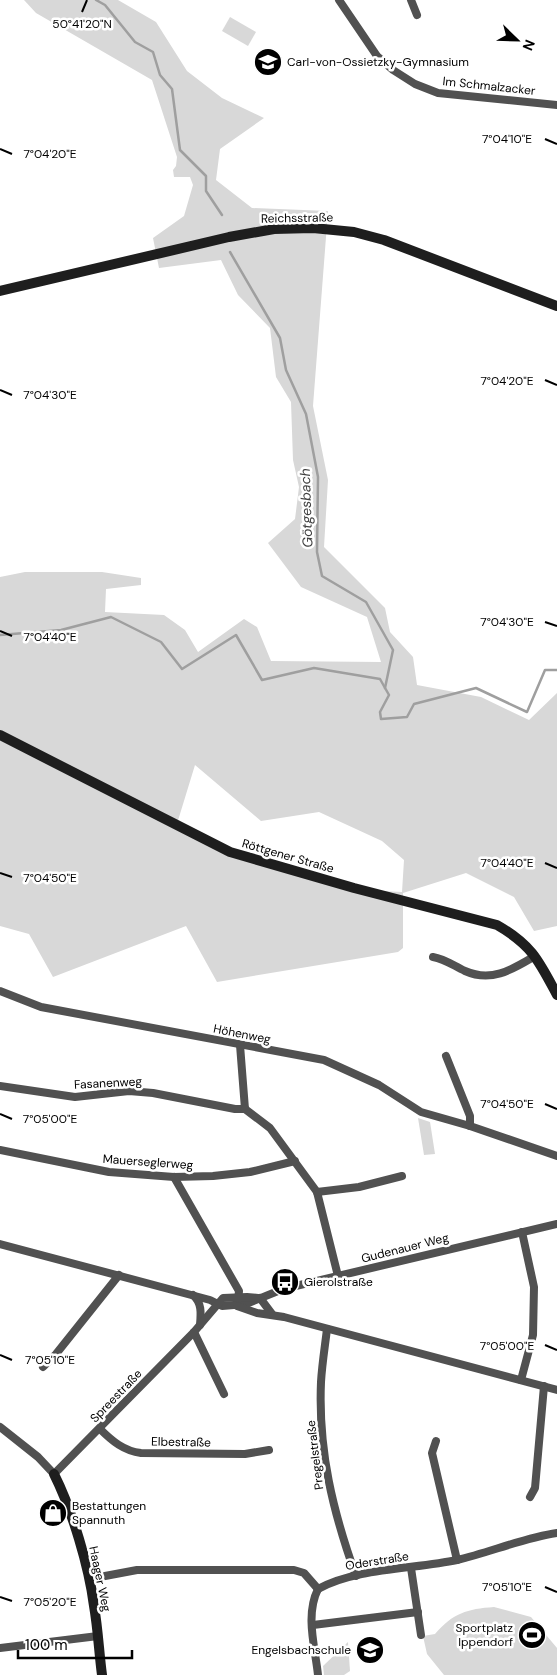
<svg xmlns="http://www.w3.org/2000/svg" width="557" height="1675" font-family="'DM Sans',sans-serif">
<rect width="100%" height="100%" fill="#fff"/>
<!-- green -->
<g fill="#d8d8d8" fill-rule="evenodd">
<path d="M24,0H118L156,22L187,71L222,98L264,118L220,149L216,180L252,208L328,211L313,406L328,480L324,547L385,608L390,632L413,657L417,685L481,697L529,720L557,693V926L534,931L514,897L466,873L403,893V948L398,952L217,982L186,926L53,977L29,934L0,926V577L25,572H102L141,578V585L106,589L105,612L164,615L185,630L198,652L244,619L257,627L271,661L381,662L367,617L301,587L268,543L295,519L299,487L293,460L291,402L276,377L270,328L238,295L221,260L159,268L153,238L184,216L193,185L190,177H174L173,170L176,166L177,157L152,80L36,13ZM195,765L261,821L319,812L382,841L404,860L402,892L358,890L232,856L176,827Z"/>
<path d="M230,17L256,32L248,46L222,31Z"/>
<path d="M418,1118L430,1122L435,1154L424,1155Z"/>
<path d="M494,1607L531,1617L557,1648V1675H444L427,1654L423,1636L435,1634C453,1613 467,1609 494,1607Z"/>
<path d="M348,1642L350,1671L344,1675H324L323,1666Z"/>
</g>
<g fill="none" stroke-linecap="round" stroke-linejoin="round">
<!-- stream -->
<g stroke="#9f9f9f" stroke-width="2.5">
<path d="M96,0L105,5L135,42L153,52L160,75L172,89L180,150L206,176V191L222,215"/>
<path d="M230,252L280,338L286,370L306,414L318,477L317,552L322,576L366,602L393,650L385,688"/>
<path d="M0,635L61,630L111,617L161,642L182,669L236,635L262,680L314,668L380,679L389,695L380,712L381,719L407,717L414,704L476,688L527,712L545,670H557"/>
</g>
<!-- street -->
<g stroke="#515151" stroke-width="8">
<path d="M339,0L377,56L393,70L415,84L438,93L557,105"/>
<path d="M411,0L417,15"/>
<path d="M433,957C445,959 454,966 465,971C492,983 513,969 535,956"/>
<path d="M0,991L41,1007L324,1060L379,1085L421,1112L470,1126L557,1156"/>
<path d="M240,1045L245,1109"/>
<path d="M446,1056L470,1116V1126"/>
<path d="M0,1086L75,1097L129,1091L153,1093L235,1109H245"/>
<path d="M245,1109L270,1128L317,1192L338,1276"/>
<path d="M0,1150L109,1172L174,1177L213,1176L250,1172L295,1161"/>
<path d="M174,1177L239,1291L238,1301"/>
<path d="M317,1192L359,1187L402,1176"/>
<path d="M0,1244L210,1300L222,1306L246,1304L283,1289L557,1224"/>
<path d="M193,1295C202,1303 201,1313 200,1325"/>
<path d="M260,1298L272,1314"/>
<path d="M237,1306L257,1313L284,1317L557,1390"/>
<path d="M327,1329C325,1346 322,1364 321,1382C318,1451 333,1512 356,1576"/>
<path d="M194,1332L224,1394"/>
<path d="M43,1367L56,1354L119,1275"/>
<path d="M521,1380L533,1335L534,1287L522,1232"/>
<path d="M0,1427L38,1457L54,1474L194,1332L223,1298L247,1297L258,1298"/>
<path d="M100,1429C112,1441 124,1451 141,1453L245,1454L269,1450"/>
<path d="M436,1441L432,1453L457,1560"/>
<path d="M530,1497L535,1488L544,1386"/>
<path d="M411,1568L421,1635"/>
<path d="M89,1579L137,1570H294L304,1573L318,1589"/>
<path d="M318,1589C355,1568 415,1569 457,1560C491,1552 523,1538 557,1533"/>
<path d="M313,1625L418,1612"/>
<path d="M0,1648L98,1636"/>
<path d="M318,1675C315,1647 305,1615 318,1589"/>
</g>
<!-- secondary -->
<g stroke="#1e1e1e" stroke-width="10">
<path d="M0,291L229,237L274,229L313,228L354,232L384,240L557,306"/>
<path d="M0,735L230,852L354,888L497,925C532,945 539,961 557,995"/>
<path d="M54,1474C72,1510 89,1566 94,1606C98,1629 99,1652 102,1675"/>
</g>
</g>
<!-- ticks -->
<path fill="none" stroke="#000" stroke-width="2" d="M82,12L87,0M545,139L557,144M0,149L12,154M545,380L557,385M0,390L12,395M545,622L557,626M0,631L12,636M545,863L557,868M0,873L12,877M545,1104L557,1109M0,1114L12,1119M545,1345L557,1350M0,1355L12,1360M545,1587L557,1592M0,1597L12,1601"/>
<!-- icons -->
<defs>
<symbol id="school-disc" viewBox="-11 -11 22 22"><circle r="9.5" fill="#000" stroke="#fff"/><path d="M0-5L7-2L0 1L-7-2ZM-4 1L0 2.5L4 1V4Q0 6-4 4Z" fill="#fff"/></symbol>
<symbol id="bus-disc" viewBox="-11 -11 22 22"><circle r="9.5" fill="#000" stroke="#fff"/><path d="M-5-6H5V4H4V6H2V4H-2V6H-4V4H-5ZM-3.5-4V0h7V-4ZM-3.5 1.2v1.5H-2V1.2ZM2 1.2v1.5H3.5V1.2Z" fill="#fff"/></symbol>
<symbol id="shop-disc" viewBox="-11 -11 22 22"><circle r="9.5" fill="#000" stroke="#fff"/><path d="M-5-2.5h2.3a2.7 3.5 0 0 1 5.4 0H5L5.5 6h-11ZM-1.5-2.5h3a1.5 2.3 0 0 0-3 0Z" fill="#fff"/></symbol>
<symbol id="stadium-disc" viewBox="-11 -11 22 22"><circle r="9.5" fill="#000" stroke="#fff"/><path d="M0-5a6.5 5 0 1 0 0 10a6.5 5 0 1 0 0-10ZM-3.5-1.8h7v3.6h-7Z" fill="#fff"/></symbol>
</defs>
<g fill-rule="evenodd">
<use href="#school-disc" x="252" y="46" width="32" height="32"/>
<use href="#bus-disc" x="269" y="1266" width="32" height="32"/>
<use href="#shop-disc" x="37" y="1497" width="32" height="32"/>
<use href="#stadium-disc" x="516" y="1619" width="32" height="32"/>
<use href="#school-disc" x="354" y="1634" width="32" height="32"/>
</g>
<g text-anchor="middle" stroke-width="5" stroke-linejoin="round" paint-order="stroke">
<!-- poi labels -->
<g font-size="12" fill="#000" stroke="#fff" text-anchor="start">
<text x="287" y="66">Carl-von-Ossietzky-Gymnasium</text>
<text x="304" y="1286">Gierolstraße</text>
<text x="72" y="1510">Bestattungen<tspan x="72" dy="14">Spannuth</tspan></text>
<text x="513" y="1632" text-anchor="end">Sportplatz<tspan x="513" dy="14">Ippendorf</tspan></text>
<text x="351" y="1654" text-anchor="end">Engelsbachschule</text>
</g>
<!-- street labels -->
<g font-size="12" fill="#000" stroke="#fff">
<text transform="translate(489 86) rotate(6)" y="4">Im Schmalzacker</text>
<text transform="translate(297 218) rotate(-1)" y="4">Reichsstraße</text>
<text transform="translate(288 856) rotate(16)" y="4">Röttgener Straße</text>
<text transform="translate(242 1034) rotate(11)" y="4">Höhenweg</text>
<text transform="translate(108 1083) rotate(-3)" y="4">Fasanenweg</text>
<text transform="translate(148 1162) rotate(4)" y="4">Mauerseglerweg</text>
<text transform="translate(405 1248) rotate(-14)" y="4">Gudenauer Weg</text>
<text transform="translate(116 1396) rotate(-46)" y="4">Spreestraße</text>
<text transform="translate(181 1442) rotate(1)" y="4">Elbestraße</text>
<text transform="translate(315 1455) rotate(-97)" y="4">Pregelstraße</text>
<text transform="translate(377 1561) rotate(-9)" y="4">Oderstraße</text>
<text transform="translate(100 1579) rotate(78)" y="4">Haager Weg</text>
</g>
<!-- water labels -->
<g font-size="14" font-style="italic" fill="#404040" stroke="#fff">
<text transform="translate(306 508) rotate(-92)" y="5">Götgesbach</text>
</g>
</g>
<g font-size="12" text-anchor="middle" fill="#000" stroke="#fff" stroke-width="5" stroke-linejoin="round" paint-order="stroke">
<text x="82" y="28">50°41'20"N</text>
<text x="507" y="143">7°04'10"E</text>
<text x="50" y="158">7°04'20"E</text>
<text x="507" y="385">7°04'20"E</text>
<text x="50" y="399">7°04'30"E</text>
<text x="507" y="626">7°04'30"E</text>
<text x="50" y="641">7°04'40"E</text>
<text x="507" y="867">7°04'40"E</text>
<text x="50" y="882">7°04'50"E</text>
<text x="507" y="1108">7°04'50"E</text>
<text x="50" y="1123">7°05'00"E</text>
<text x="507" y="1350">7°05'00"E</text>
<text x="50" y="1364">7°05'10"E</text>
<text x="507" y="1591">7°05'10"E</text>
<text x="50" y="1606">7°05'20"E</text>
</g>
<!-- north arrow -->
<g transform="translate(517 40) rotate(113)" stroke="#ffffff" stroke-width="4" paint-order="stroke">
<path d="M0-4L9 19L0 12L-9 19Z" fill="#000000"/>
<text y="-8" font-size="14" font-weight="bold" text-anchor="middle" fill="#000000">N</text>
</g>
<!-- scale -->
<path d="M18 1650v8h114v-8" fill="none" stroke="#000000" stroke-width="2.5"/>
<text x="25" y="1650" font-size="15" fill="#000000" stroke="#ffffff" stroke-width="4" paint-order="stroke">100 m</text>
</svg>
